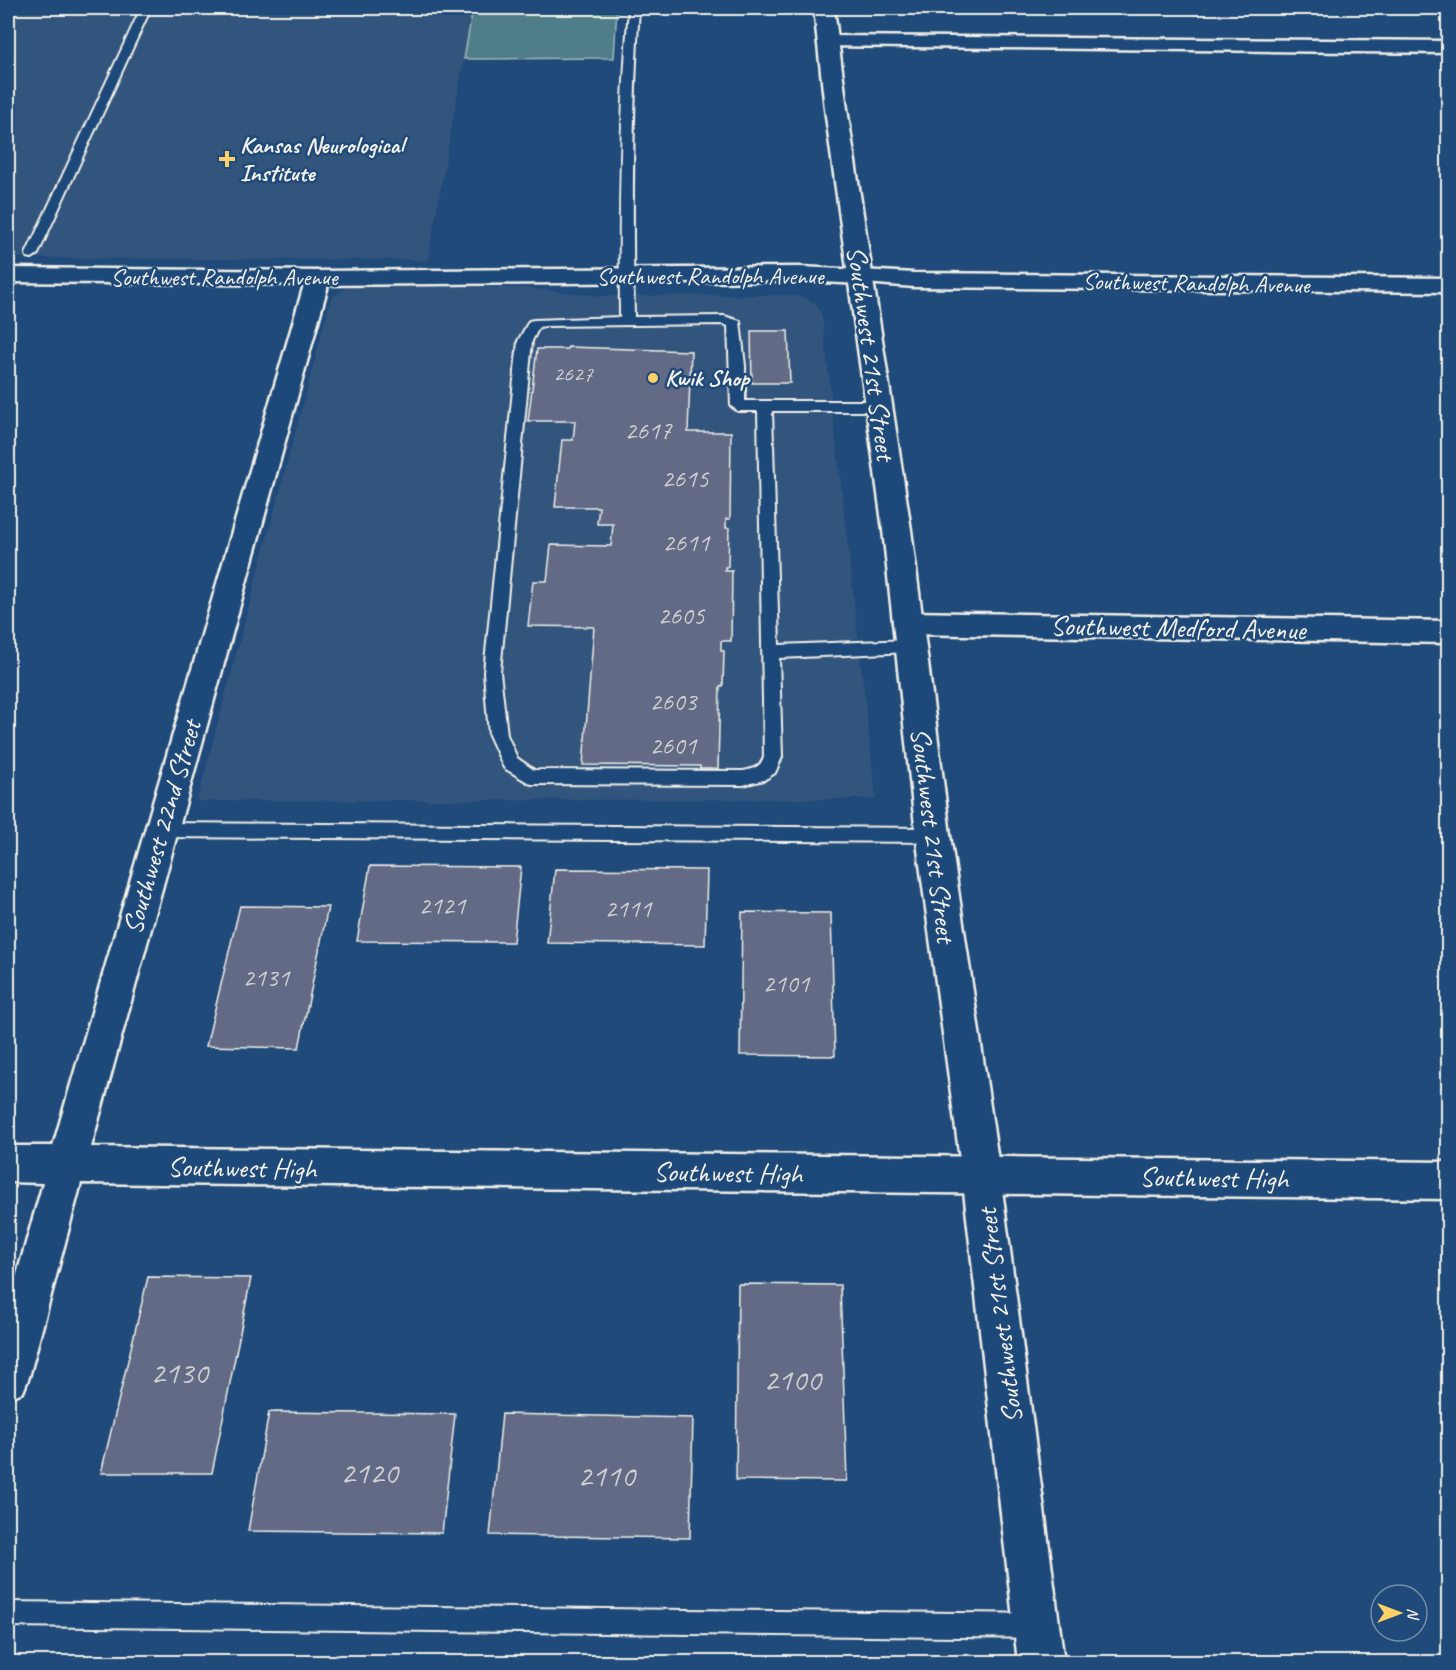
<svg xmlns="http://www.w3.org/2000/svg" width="1456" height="1670" font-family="Caveat,sans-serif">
<rect width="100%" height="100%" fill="#1f4a7a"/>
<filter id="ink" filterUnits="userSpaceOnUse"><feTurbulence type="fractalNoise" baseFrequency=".0167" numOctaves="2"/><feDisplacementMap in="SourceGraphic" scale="12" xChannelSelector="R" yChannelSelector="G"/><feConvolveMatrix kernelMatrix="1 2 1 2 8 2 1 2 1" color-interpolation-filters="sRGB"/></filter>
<g filter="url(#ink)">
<!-- built -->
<g fill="#33547e">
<path d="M8,8H473L428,260L8,258Z"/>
<path d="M356,285L529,288L597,296L787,295L803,297L816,304L822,315L876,799L197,801L331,299L342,290Z"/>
</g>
<!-- green -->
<path fill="#4f7e89" stroke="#a2b8b8" stroke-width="1.5" d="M473,8H617L614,58L464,59Z"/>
<!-- building -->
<g fill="#626a86" stroke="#f4f1e8" stroke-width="1.5">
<path d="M751,331H788L790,383H752Z"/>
<path d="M568,347L691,351L688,432H731L730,519H726V528H729L728,567H725V571H732L731,641H721V651H724L723,686H720L718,769H700V766L583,765L594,627L528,626L533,581H547L551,545L611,546L613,524H597L599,507H555L562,440H573L575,421H528L537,349H567Z"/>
<path d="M370,866L521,867L513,942L357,941Z"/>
<path d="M555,869L707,870L705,945L547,943Z"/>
<path d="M240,906L328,907L299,1048L206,1046Z"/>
<path d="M742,912L831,913L835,1056L740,1055Z"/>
<path d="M148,1277L251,1278L212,1473H101Z"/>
<path d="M738,1284L840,1285L847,1481L736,1480Z"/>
<path d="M269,1412L455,1414L442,1533L248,1531Z"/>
<path d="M502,1414L693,1418L690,1538L490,1535Z"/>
</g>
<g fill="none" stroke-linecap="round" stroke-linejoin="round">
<defs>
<g id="service">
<path d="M141,8H151L38,254L32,258L27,257L26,254Z"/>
<path d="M629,8H639C632,111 632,213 634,317L724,316L740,321L745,366V401H880L887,406L880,411H772L779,645L910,640L916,642L918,646L916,650L910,652L779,658L782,757L775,773L764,780L743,785L531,784L504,768L489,735L484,672L518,341L529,321L534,320L620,317C619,214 620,111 629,8ZM723,324L728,326L731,406L738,411H758L764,757C761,767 753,769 743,771L534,770L517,758L507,735L500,672L532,341L539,327L546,326Z"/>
<path d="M160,823L933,828L939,830L942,835L939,840L933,842L160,837L154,835L151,830L154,825Z"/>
<path d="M8,1602L1036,1614L1045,1617L1048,1626L1045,1635L1036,1638L8,1626Z"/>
</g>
<g id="minor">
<path d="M828,36L1448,41V53L821,46L818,42L821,38Z"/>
<path d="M862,270L914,273L1448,278V292L914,287L853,282L850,277L853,272Z"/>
<path d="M318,271L327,273L330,278L91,1147L1448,1162V1199L81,1183L29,1377L23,1392L8,1398V1306L43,1183L8,1182V1146H53L306,278L309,273Z"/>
<path d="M908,612L1448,621V643L908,634L898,631L893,623L898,615Z"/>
</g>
<path id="tertiary" d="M800,267L862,270L871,272L874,277L871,282L862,284L800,281L318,285L8,282V268L318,271Z"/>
<path id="secondary" d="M814,8H834L847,109L911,530L950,835L1000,1174L1064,1662H1018L962,1174L916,835L883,530L825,109Z"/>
</defs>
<!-- service casing -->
<use href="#service" stroke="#f4f1e8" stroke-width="4"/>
<!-- minor casing -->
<use href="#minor" stroke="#f4f1e8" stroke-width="5"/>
<!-- tertiary casing -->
<use href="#tertiary" stroke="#f4f1e8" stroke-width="5"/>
<!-- secondary casing -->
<use href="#secondary" stroke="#f4f1e8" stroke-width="5"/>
<!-- service -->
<use href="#service" fill="#1f4a7a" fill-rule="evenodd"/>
<!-- minor -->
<use href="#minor" fill="#1f4a7a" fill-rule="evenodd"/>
<!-- tertiary -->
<use href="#tertiary" fill="#1f4a7a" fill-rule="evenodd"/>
<!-- secondary -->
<use href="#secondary" fill="#1f4a7a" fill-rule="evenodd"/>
</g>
</g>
<!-- markers -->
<g fill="#ffd166" stroke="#1f4a7a" stroke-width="2">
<path d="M224 150h6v6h6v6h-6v6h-6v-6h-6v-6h6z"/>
<circle cx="653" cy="378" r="6"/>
</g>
<g text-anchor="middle" stroke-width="5" stroke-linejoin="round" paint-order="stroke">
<!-- far-number labels -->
<g font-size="22" fill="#d0cfd0">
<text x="573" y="381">2627</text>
</g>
<!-- far-poi labels -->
<g font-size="24" font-weight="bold" fill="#f4f1e8" stroke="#1f4a7a" text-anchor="start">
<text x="240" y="153">Kansas Neurological<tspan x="240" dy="28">Institute</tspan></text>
<text x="665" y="386">Kwik Shop</text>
</g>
<!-- far-street labels -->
<g font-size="24" fill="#f4f1e8" stroke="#1f4a7a">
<text x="710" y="284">Southwest Randolph Avenue</text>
<text x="224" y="285">Southwest Randolph Avenue</text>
<text transform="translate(1196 283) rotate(1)" y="8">Southwest Randolph Avenue</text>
</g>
<!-- number labels -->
<g font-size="26" fill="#d0cfd0">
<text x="648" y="439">2617</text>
<text x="685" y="487">2615</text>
<text x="686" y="551">2611</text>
<text x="681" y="624">2605</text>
<text x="673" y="710">2603</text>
<text x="673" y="754">2601</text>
<text x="442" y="914">2121</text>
<text x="628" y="917">2111</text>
<text x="266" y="986">2131</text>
<text x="786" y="992">2101</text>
</g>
<!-- street labels -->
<g font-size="28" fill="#f4f1e8" stroke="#1f4a7a">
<text transform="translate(872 353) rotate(82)" y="10">Southwest 21st Street</text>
<text transform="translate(1178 627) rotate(1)" y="10">Southwest Medford Avenue</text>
<text transform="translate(161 827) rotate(-74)" y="10">Southwest 22nd Street</text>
<text transform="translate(934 835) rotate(83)" y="10">Southwest 21st Street</text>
<text transform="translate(242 1167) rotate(1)" y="10">Southwest High</text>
<text transform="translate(728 1172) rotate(1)" y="10">Southwest High</text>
<text transform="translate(1214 1177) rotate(1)" y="10">Southwest High</text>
<text transform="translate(999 1316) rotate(-97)" y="10">Southwest 21st Street</text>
</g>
<!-- near-number labels -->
<g font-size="32" fill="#d0cfd0">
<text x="179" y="1383">2130</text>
<text x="792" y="1390">2100</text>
<text x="369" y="1483">2120</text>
<text x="606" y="1486">2110</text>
</g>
</g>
<!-- margin -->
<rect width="1456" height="1670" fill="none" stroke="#1f4a7a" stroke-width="30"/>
<rect x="15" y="15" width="1426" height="1640" fill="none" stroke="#f4f1e8" stroke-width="2" filter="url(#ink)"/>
<!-- north arrow -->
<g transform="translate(1399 1613) rotate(90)"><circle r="28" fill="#1f4a7a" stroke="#748da6" stroke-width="1.5"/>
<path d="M0-4.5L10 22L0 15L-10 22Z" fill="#ffd166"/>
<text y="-9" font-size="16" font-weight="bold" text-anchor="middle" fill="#f4f1e8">N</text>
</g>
</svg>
